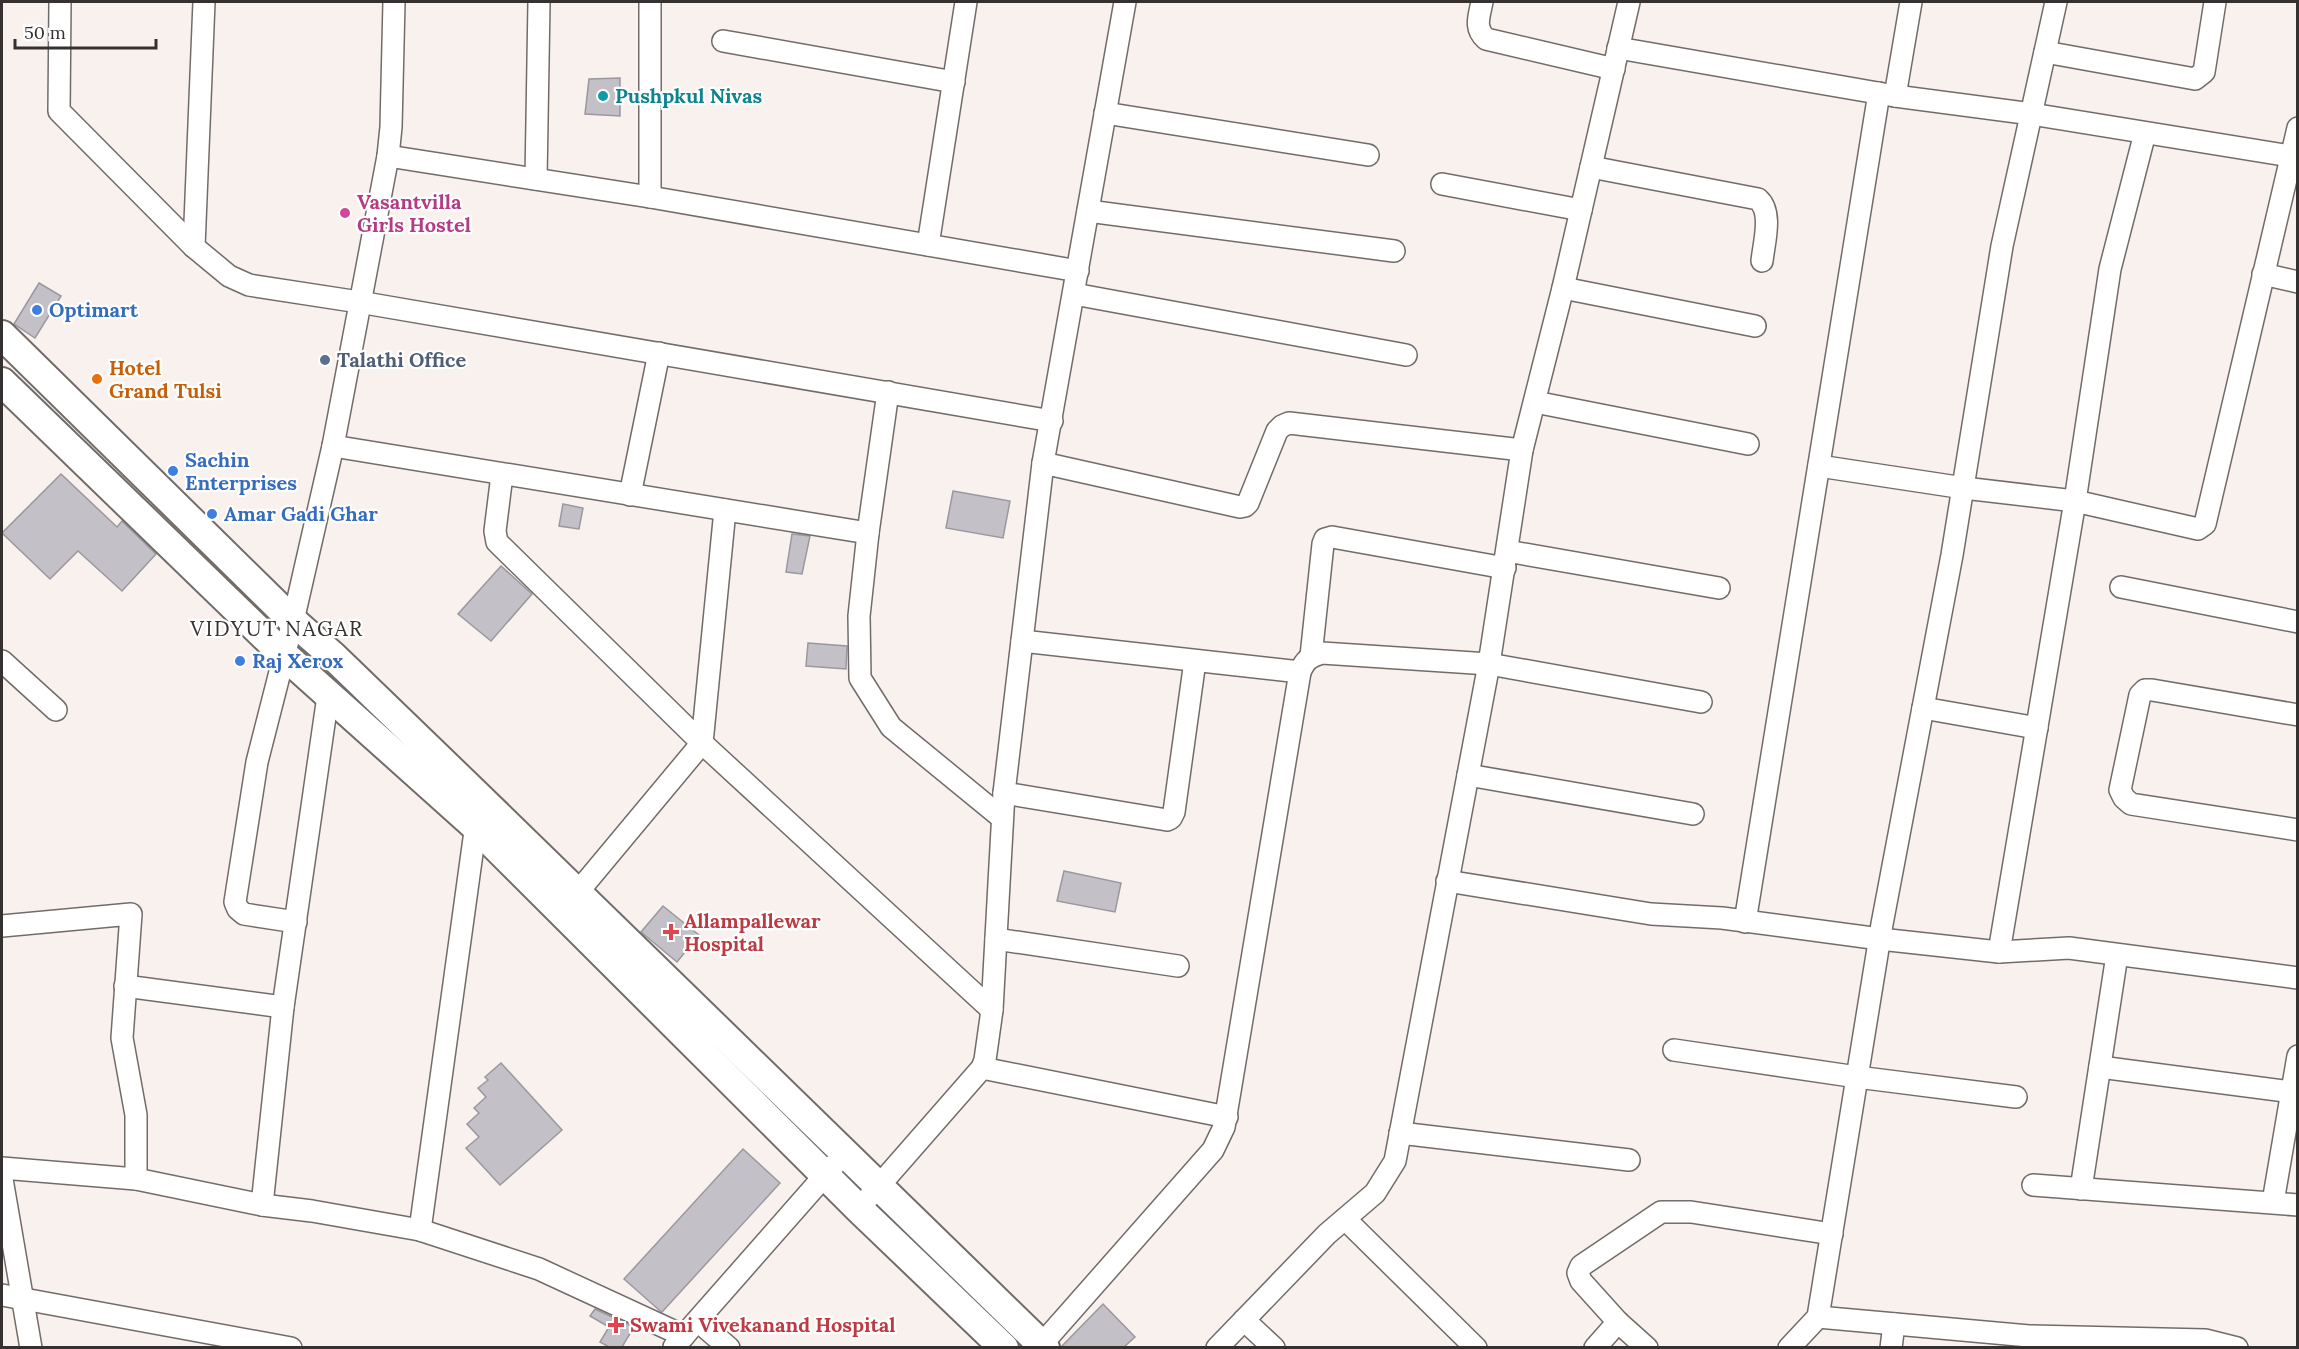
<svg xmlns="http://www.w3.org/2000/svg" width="2299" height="1349" font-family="Lora,serif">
<rect width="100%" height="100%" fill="#f8f1ee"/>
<!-- building -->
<g fill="#c3c1c7" stroke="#9a989e" stroke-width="1.5">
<path d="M620,78V116L585,114L589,79Z"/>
<path d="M39,283L61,296L35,338L14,324Z"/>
<path d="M61,474L117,527L122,521L156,554L122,591L78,551L50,579L2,533Z"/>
<path d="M953,491L1010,501L1003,538L946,528Z"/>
<path d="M563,504L583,508L579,529L559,526Z"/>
<path d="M792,534L810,536L802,574L786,572Z"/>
<path d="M501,566L532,594L491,641L458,614Z"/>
<path d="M808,643L847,646L846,669L806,666Z"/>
<path d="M1064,871L1121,883L1115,912L1057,901Z"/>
<path d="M663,906L699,935L677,962L641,932Z"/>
<path d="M501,1063L562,1130L500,1185L466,1148L479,1137L467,1124L479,1113L474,1108L486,1097L478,1088L488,1080L485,1077Z"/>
<path d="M743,1149L780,1183L662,1312L659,1310L624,1279Z"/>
<path d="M1103,1304L1135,1337L1124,1347H1061Z"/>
<path d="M595,1309L634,1327L622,1347H609L600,1342L609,1327L590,1316Z"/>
</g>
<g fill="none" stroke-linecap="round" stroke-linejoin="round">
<defs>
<g id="minor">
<path d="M60,2L59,111L194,247L229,276L249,285L359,302L1052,421"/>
<path d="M1482,2C1479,17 1474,28 1486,39L1614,69"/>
<path d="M723,41L954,82"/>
<path d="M1618,48L1895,96L2032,114L2290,156L2298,161"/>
<path d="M2045,52L2195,79L2204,72L2215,2"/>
<path d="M1895,96L1911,2"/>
<path d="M1105,113L1368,155"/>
<path d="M388,156L650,197L1078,271"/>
<path d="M1591,167L1758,199C1773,212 1764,242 1762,261"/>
<path d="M536,179L539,2"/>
<path d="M1442,184L1581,210"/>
<path d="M650,197V2"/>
<path d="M1088,211L1394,251"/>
<path d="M928,245L966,2"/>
<path d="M194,247L204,2"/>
<path d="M2263,274L2298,282"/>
<path d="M1563,288L1755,326"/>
<path d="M1074,294L1406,355"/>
<path d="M888,392L868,533L859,616L860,678L891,727L1002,818"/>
<path d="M1535,402L1748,444"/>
<path d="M333,446L868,533"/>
<path d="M1043,463L1240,507L1245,506L1248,503L1277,431L1282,426L1289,423L1522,450"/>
<path d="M1819,466L1964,488L2075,501L2198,529L2205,524L2298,128"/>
<path d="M502,475L495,531L497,542L702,743L992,1010"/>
<path d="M630,495L659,353"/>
<path d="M1507,551L1719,588"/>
<path d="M2121,587L2298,622"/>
<path d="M1022,641L1300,672"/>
<path d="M1311,656L1323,544L1325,539L1332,537L1505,568"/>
<path d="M2,661L56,710"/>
<path d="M1923,708L2037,728"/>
<path d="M2298,715L2152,690H2145L2140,695L2120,790L2124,798L2131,804L2298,830"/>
<path d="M1468,775L1693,814"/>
<path d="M1004,793L1167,820L1171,818L1174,812L1195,661"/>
<path d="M1447,881L1651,914L1722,918L1880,939L1999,952L2069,948L2298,978"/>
<path d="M577,893L702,743L725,510"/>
<path d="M296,922L244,914L238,909L235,902L257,762L293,621L333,446L388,156L391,127L394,2"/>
<path d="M1745,922L1879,93"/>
<path d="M2,926L131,914L122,1038L136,1115V1179"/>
<path d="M996,939L1178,966"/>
<path d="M1999,952L2075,501L2110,269L2145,133"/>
<path d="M125,986L283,1007"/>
<path d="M1674,1050L1857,1077L2016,1097"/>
<path d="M2100,1067L2292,1092"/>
<path d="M982,1068L1227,1117"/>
<path d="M1400,1133L1629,1160"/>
<path d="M2,1168L136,1179L262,1205L312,1211L420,1230L539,1269L684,1336"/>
<path d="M2,1179L31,1348"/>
<path d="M2033,1185L2298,1205"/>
<path d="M2081,1189L2117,955"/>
<path d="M870,1196L982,1068L985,1060L992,1010L1004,793L1043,463L1125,2"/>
<path d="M2273,1202L2298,1056"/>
<path d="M262,1205L283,1007L328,696"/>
<path d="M1345,1219L1476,1348"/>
<path d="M420,1230L477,817"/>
<path d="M2,1295L291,1348"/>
<path d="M1818,1317L2029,1336L2205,1340L2237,1348"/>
<path d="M1244,1320L1274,1348"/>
<path d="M698,1321L729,1348"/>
<path d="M1042,1344L1213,1150L1224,1127L1300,672C1305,660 1309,657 1322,653L1489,664L1701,702"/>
<path d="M674,1347L834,1165"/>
<path d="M1217,1348L1327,1234L1375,1193L1395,1161L1489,664L1522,450L1563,288L1629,2"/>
<path d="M1595,1348L1618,1322"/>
<path d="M1647,1348L1618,1322L1581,1281L1578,1273L1581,1266L1661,1212H1691L1832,1234"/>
<path d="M1789,1348L1818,1317L1882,924L1952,555L2002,246L2056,2"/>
<path d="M1891,1348L1894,1324"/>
</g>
<g id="secondary">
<path d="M2,335L293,621L333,656L480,798L1045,1348"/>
<path d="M2,382L284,655L475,826L859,1209L1004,1348"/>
</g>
</defs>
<!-- minor casing -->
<use href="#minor" stroke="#726c69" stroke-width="24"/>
<!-- secondary casing -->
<use href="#secondary" stroke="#726c69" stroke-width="32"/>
<!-- minor -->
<use href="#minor" stroke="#fff" stroke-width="21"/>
<!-- secondary -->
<use href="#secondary" stroke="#fff" stroke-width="28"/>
</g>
<!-- markers -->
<circle fill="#0f9aa8" stroke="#fff" stroke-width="2" cx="603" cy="96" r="6"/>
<circle fill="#d1479c" stroke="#fff" stroke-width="2" cx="345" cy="213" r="6"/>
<g fill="#3f7fe0" stroke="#fff" stroke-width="2">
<circle cx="37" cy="310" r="6"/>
<circle cx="173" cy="471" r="6"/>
<circle cx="212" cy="514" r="6"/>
<circle cx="240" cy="661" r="6"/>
</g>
<circle fill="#5c6f8a" stroke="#fff" stroke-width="2" cx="325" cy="360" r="6"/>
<circle fill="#e8710a" stroke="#fff" stroke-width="2" cx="97" cy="379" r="6"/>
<g fill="#e0444e" stroke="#fff" stroke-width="2">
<path d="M668 923h6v6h6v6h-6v6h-6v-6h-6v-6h6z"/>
<path d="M613 1316h6v6h6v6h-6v6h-6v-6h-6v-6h6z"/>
</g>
<g text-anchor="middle" stroke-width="4.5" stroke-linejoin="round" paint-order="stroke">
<!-- culture labels -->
<g font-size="20" font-weight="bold" fill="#0d838f" stroke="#fff" text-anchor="start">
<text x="615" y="103">Pushpkul Nivas</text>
</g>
<!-- hotel labels -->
<g font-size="20" font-weight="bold" fill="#b23c85" stroke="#fff" text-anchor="start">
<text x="357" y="209">Vasantvilla<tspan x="357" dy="23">Girls Hostel</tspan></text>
</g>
<!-- shop labels -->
<g font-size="20" font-weight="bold" fill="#366cbe" stroke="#fff" text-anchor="start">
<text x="49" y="317">Optimart</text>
<text x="185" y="467">Sachin<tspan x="185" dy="23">Enterprises</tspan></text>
<text x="224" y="521">Amar Gadi Ghar</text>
<text x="252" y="668">Raj Xerox</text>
</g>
<!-- service labels -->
<g font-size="20" font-weight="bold" fill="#4e5e75" stroke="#fff" text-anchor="start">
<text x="337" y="367">Talathi Office</text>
</g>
<!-- food labels -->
<g font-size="20" font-weight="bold" fill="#c56008" stroke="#fff" text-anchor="start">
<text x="109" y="375">Hotel<tspan x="109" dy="23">Grand Tulsi</tspan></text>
</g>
<!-- health labels -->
<g font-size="20" font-weight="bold" fill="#be3a42" stroke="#fff" text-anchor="start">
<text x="684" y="928">Allampallewar<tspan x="684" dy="23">Hospital</tspan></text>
<text x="630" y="1332">Swami Vivekanand Hospital</text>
</g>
<!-- neighbourhood labels -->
<g font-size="21" letter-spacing="1.5" fill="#343130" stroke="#fff">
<text x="277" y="636">VIDYUT NAGAR</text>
</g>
</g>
<!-- border -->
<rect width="2299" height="1349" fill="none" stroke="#343130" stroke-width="6"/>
<!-- scale -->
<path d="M15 39v9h141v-9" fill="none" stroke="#343130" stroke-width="3"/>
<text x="24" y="39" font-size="18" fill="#343130" stroke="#ffffff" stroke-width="4.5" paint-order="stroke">50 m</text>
</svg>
